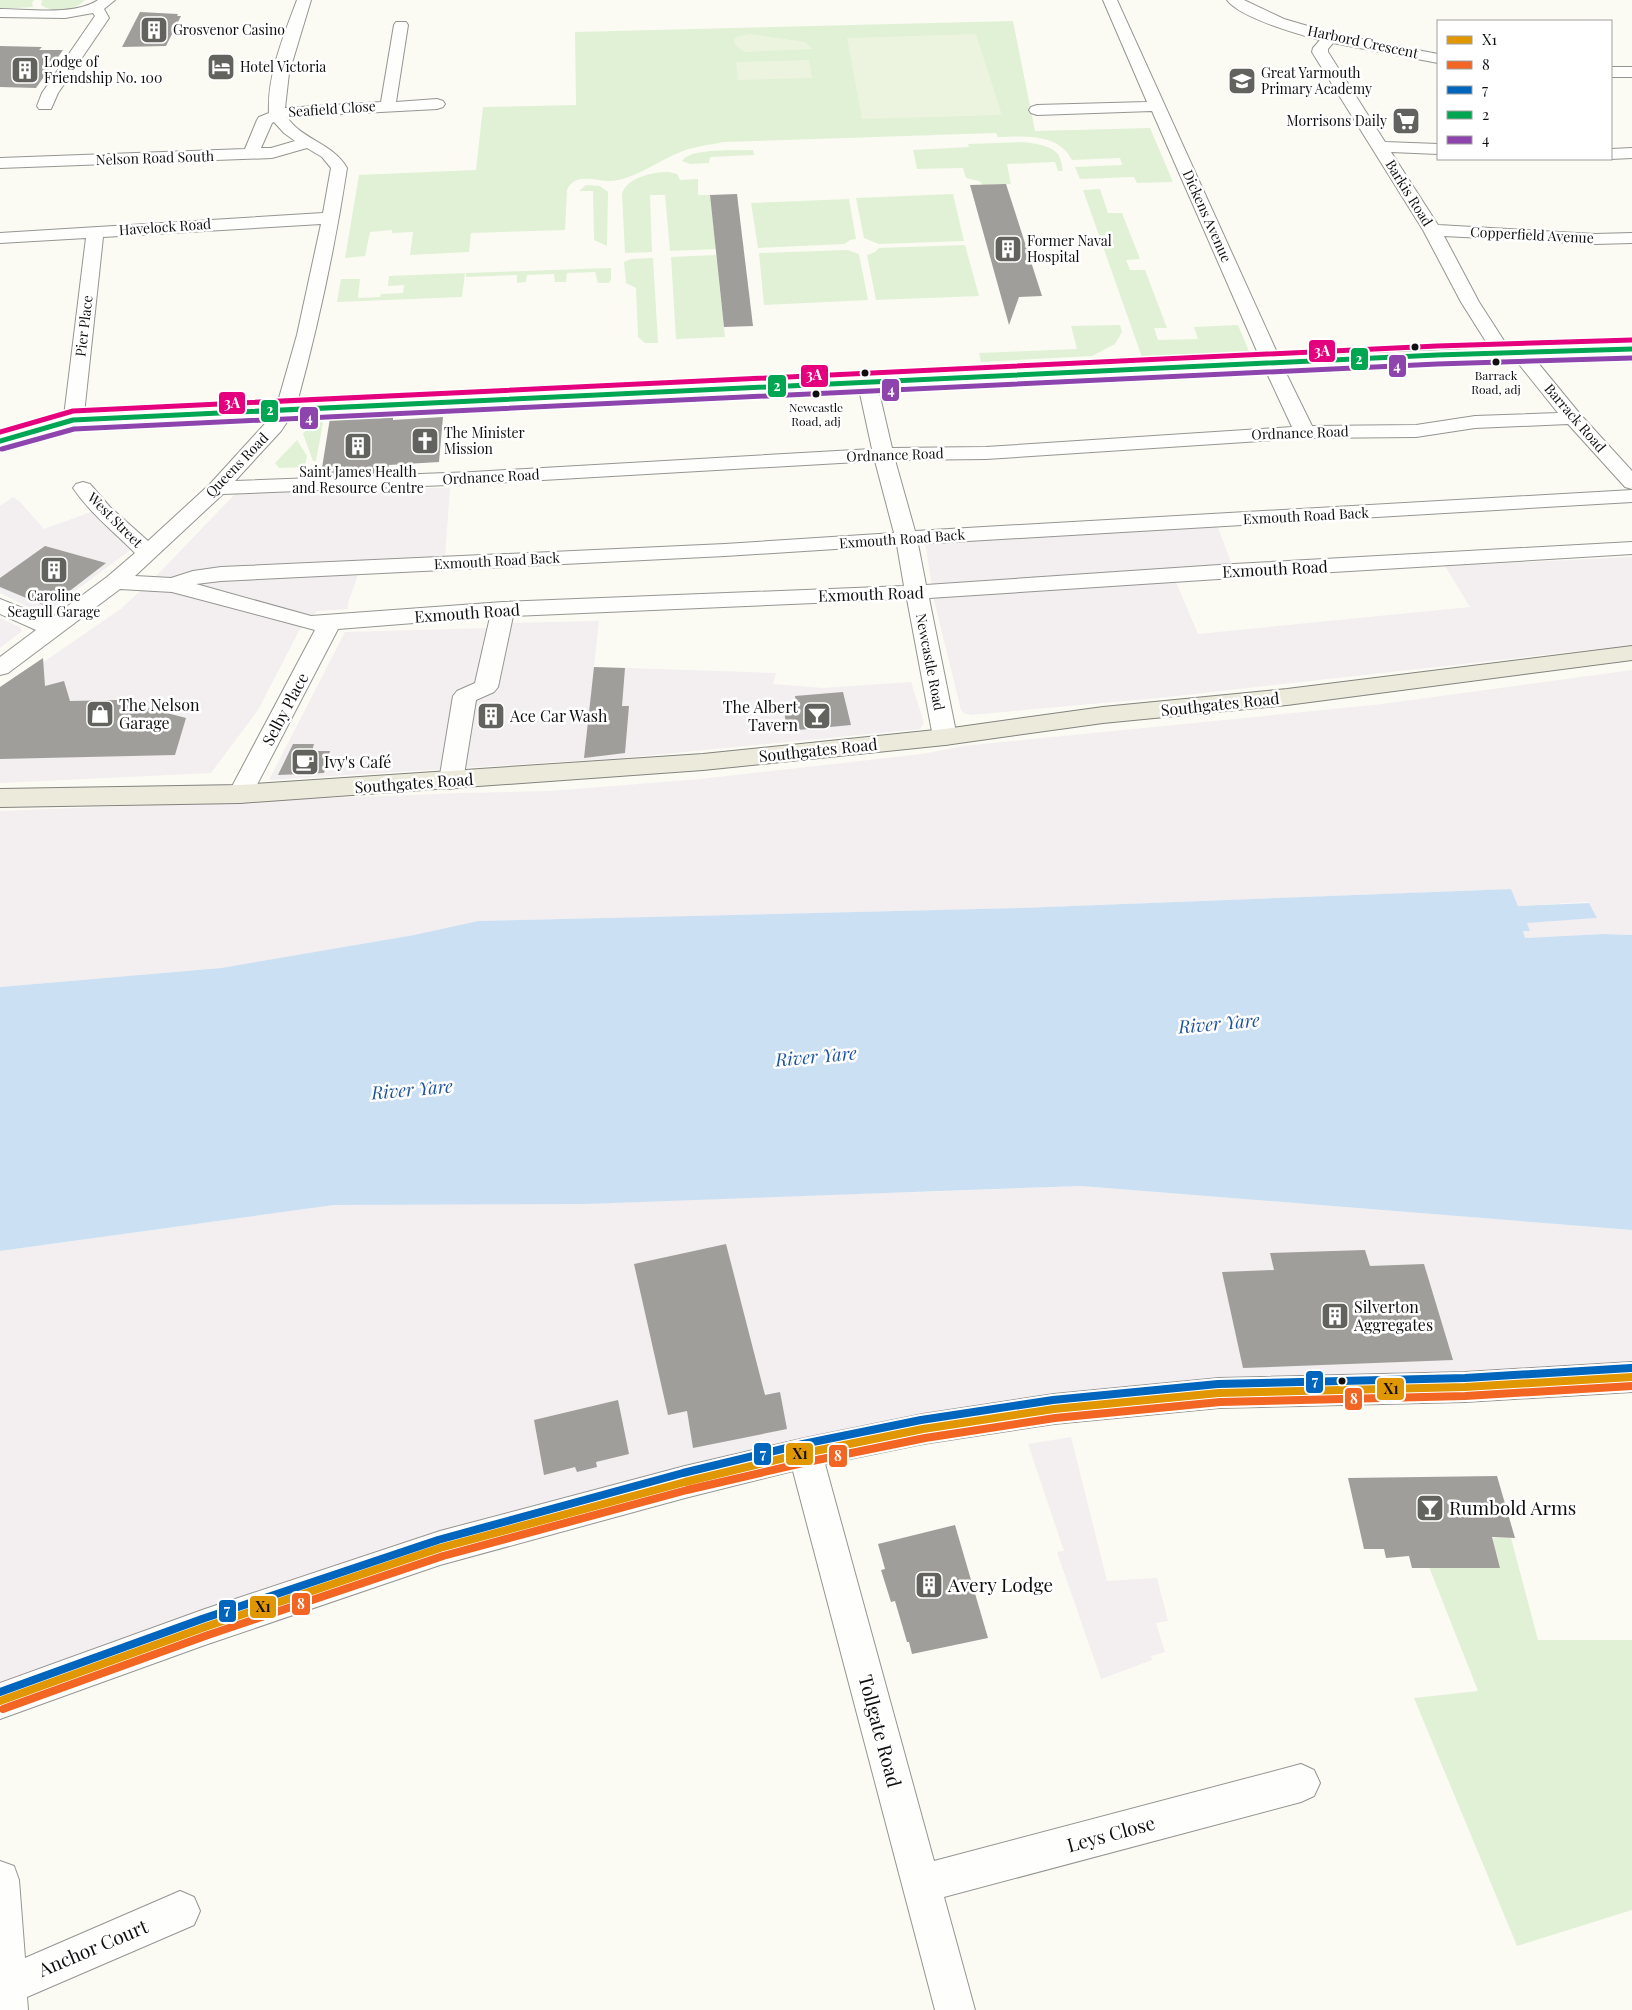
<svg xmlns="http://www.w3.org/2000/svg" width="1632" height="2010" font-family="'Playfair Display',serif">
<rect width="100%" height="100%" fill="#fbfbf4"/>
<!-- industrial -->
<g fill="#f3eef0">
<path d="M328,488H450L445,557L359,564L357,578L348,603V609L317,611L299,631L258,710L211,773L0,783V692L122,608L162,570L236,493Z"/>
<path d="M13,497L20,502L44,529L105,507L140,543L51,609L34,610L0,593V506Z"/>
<path d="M1217,525L1232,565L1175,580L1198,634L1470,607L1445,566L1632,557V645L1159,698L970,715L964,713L961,710L934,600L925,542Z"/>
<path d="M0,618L20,627L22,631L0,648Z"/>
<path d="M599,621L594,667L776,673L773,684L823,688L911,682L924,723L920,729L622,758L269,780L345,632L490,628L509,623Z"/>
<path d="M1632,670V935L1603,934L1525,938L1522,931H1529L1526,923L1597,918L1588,902L1518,906L1511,889L1021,908L478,921L414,935L221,968L0,987V811L461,793L550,791L701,779L922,754L963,746L1374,705Z"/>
<path d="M1081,1186L1632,1230V1377L1219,1393L685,1482L0,1701V1251L334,1205L926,1192Z"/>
<path d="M1071,1437L1107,1581L1157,1578L1168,1621L1156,1623L1165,1652L1151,1656L1152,1660L1101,1679L1057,1552L1064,1551L1028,1444Z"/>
</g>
<!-- green -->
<g fill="#e1f1d5">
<path d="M0,0H34L32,3L33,7L0,9Z"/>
<path d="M42,0H85C75,11 53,13 41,5Z"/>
<path d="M1013,21L1035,131L1150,128L1173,182L1137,183L1134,177L1080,179L1075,167L1122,165L1120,158L1072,160C1059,133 1024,136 998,137L996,133L724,142C711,145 696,146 683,151C661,159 635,179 612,181C597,182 575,171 567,190L565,230L471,233L469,252L410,255L413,232L392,233V230L370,232L365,256L345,258L359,175L476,170L483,107L576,105L575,32Z"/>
<path d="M1022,142C1032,143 1051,145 1058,154C1061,159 1062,166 1063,171H1058L1055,162L1007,164L1011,184L983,185L979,181L966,178L963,168L917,169L913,150L969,147L968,144Z"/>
<path d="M753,150L754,155L710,157L709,163L690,164L682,161C691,147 737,151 753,150Z"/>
<path d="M669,172L677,174L680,180L698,179V195H710L716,249L670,251L665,195H650L652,252L625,253L622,194C627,177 653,172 669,172Z"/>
<path d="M586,185L600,186L608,192L607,246L594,240L593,191H579Z"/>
<path d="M1100,189L1108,213H1122L1140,259L1126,260L1130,270H1145L1167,328H1154L1158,340L1198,339L1194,327L1238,325L1251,356L1143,360L1083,190Z"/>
<path d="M953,194L964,241L879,244L864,238L856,198Z"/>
<path d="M849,199L856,239L850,240L845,244L758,248L751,203Z"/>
<path d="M965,245L979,296L876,300L867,255L875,252L879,248Z"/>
<path d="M847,250L859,254L868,300L764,305L759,253Z"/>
<path d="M716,255L725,337L676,339L671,257Z"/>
<path d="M653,258L658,343H645L638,337L636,288L626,283L624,262L631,259Z"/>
<path d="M611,268V279L609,283H598L595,272L567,273L566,282H555L554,274L527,275L526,282L517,283V275L466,277V273Z"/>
<path d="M465,273L462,297L337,302L341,279H360L358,298L380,297L381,294L403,293L404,285L388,286L389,276Z"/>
<path d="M1120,325L1122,332L1115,344L1092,356L981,362L979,353L1077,349L1071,326Z"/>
<path d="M323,422L316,461H313L303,434L310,424Z"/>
<path d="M297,440L307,456L305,467L279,468L275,463Z"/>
<path d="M1492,1538H1511L1538,1640H1632V1910L1517,1946L1414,1698L1478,1691L1429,1567L1500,1568Z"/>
</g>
<!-- pitch -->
<g fill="#ecf4df">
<path d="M750,34L805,42L813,49L744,52L734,44V39L739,36Z"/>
<path d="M976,34L1002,115L862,119L847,38Z"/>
<path d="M809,60L812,78L738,80L736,62Z"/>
</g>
<!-- water -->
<path fill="#cce0f4" d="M1511,889L1518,906L1589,903L1597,918L1527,923L1530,931H1523L1525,938L1603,934L1632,935V1230L1081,1186L585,1204L334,1205L0,1251V987L221,968L414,935L478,921L1021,908Z"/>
<!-- building -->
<g fill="#9f9e9a">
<path d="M140,12L178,14L177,16H181L166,46L122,47Z"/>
<path d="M0,46L42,47L39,50H63L36,88L0,87Z"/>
<path d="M1006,184L1042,296L1019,297L1009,325L970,185Z"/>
<path d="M737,194L753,326L724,327L710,195Z"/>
<path d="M381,414L382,416L393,415V420L443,417L439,462L389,465L388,473L328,476L329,473L321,474L330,418Z"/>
<path d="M45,546L106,563L54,603L43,605L0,587V578Z"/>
<path d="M43,658L45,686L64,681L70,701L117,700L186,718L175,755L0,759V687Z"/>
<path d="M594,667L625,668L622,706H629L625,753L584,758Z"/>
<path d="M843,692L851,725L787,731L783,703L796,702L795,696Z"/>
<path d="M293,744H314L312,751H330L324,773L278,775Z"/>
<path d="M726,1244L765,1395L780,1392L787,1429L693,1448L687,1411L668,1415L634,1264Z"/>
<path d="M1365,1250L1370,1266L1424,1264L1453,1360L1243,1368L1222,1272L1274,1270L1270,1253Z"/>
<path d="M618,1400L629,1454L596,1462L597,1467L577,1472L575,1467L544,1475L534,1420Z"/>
<path d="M1497,1476L1515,1538L1492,1537L1500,1568H1412L1409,1556L1386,1558L1384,1549H1364L1348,1478Z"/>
<path d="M955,1525L988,1638L912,1654L909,1642H907L895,1601L891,1602L881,1570L885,1569L878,1544Z"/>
</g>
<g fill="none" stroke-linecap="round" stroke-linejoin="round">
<defs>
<g id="minor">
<path d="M98,0H115L104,9L109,18L58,93L51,109H39L37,106L42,93L95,16L93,13L65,18L0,17V9C28,9 75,16 98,0Z"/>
<path d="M297,0H311L289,73L285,108L381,102L394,25L396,22H406L408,25L396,102L437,99L443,101L445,104L443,107L437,109L287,117C302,140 333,143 347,168C335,247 318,326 297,403L1260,358L1152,111L1037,115L1031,113L1029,110L1031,107L1037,105L1147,102L1103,0H1117L1279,357L1490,348L1461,302L1423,230L1312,52L1313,48L1320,40C1298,34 1240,18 1227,0H1244L1284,19L1335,34L1438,54V63L1333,43L1328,49V52L1385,142L1438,144V154L1391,152L1438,225L1595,234L1632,233V243L1595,244L1444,236L1479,302L1508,347L1632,343V355L1534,358L1580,414L1632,471V489L1625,487L1568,424L1475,428L1416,437L1305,438L986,459L895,460L915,531L1632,490V502L918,544L926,585L1234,564L1632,542V554L1234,578L929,598L957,737L953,743L945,745L937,743L933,737L907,599L513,616L498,687L494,692L476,700L463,781L460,787L451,789L442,787L439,781L453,696L457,691L475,683L490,617L338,629L249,800L240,803L231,800L228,794L315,630L172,592L120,589L8,673L0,675V657L36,630L0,614V599L50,619L107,577L135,553C114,532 90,513 73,488L76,484L83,482L90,484L110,507L148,541L210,484L271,417L74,426L0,447V435L64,416L86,238L0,243V233L323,213L331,168L322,157L307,148L272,158L0,168V158L245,149L257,120L259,117L269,113C267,75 284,35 297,0ZM274,122L284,133L295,141L271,148H261L272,123ZM321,224L297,335L277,405L84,414L103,237ZM1514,358L1558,413L1475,416L1416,425L1312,426L1284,369ZM1265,369L1292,427L986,447L892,448L878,388ZM859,389L872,449L473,472L235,481L281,431L291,416ZM875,461L894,533L725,544L221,567L193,571L171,578L135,576L223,494L473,484ZM897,545L904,586L503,602L311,616L196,584L221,581L725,556Z"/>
<rect x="1611" y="67" width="21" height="10"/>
<path d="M1632,148V158L1611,159H1610L1611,149Z"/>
<path d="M1632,1362V1392L1465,1402L1219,1408L1054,1424L923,1444L825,1464L934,1861L1301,1764L1314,1770L1320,1783L1314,1796L1301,1802L944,1897L975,2010H935L793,1471L685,1498L440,1565L205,1645L0,1719V1683L205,1609L440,1531L685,1466L805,1438L923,1414L1054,1394L1219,1378L1465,1372Z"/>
<path d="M0,1861L14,1866L19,1880L25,1958L180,1891L194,1897L200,1911L194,1925L27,1997L28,2010H0Z"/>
</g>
<path id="major" d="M1632,646V660L1287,705L1103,723L945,745L703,770L240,803L0,807V789L240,785L703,754L945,729L1103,707L1287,689Z"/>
</defs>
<!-- minor casing -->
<use href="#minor" stroke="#959592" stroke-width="2"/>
<!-- major casing -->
<use href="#major" stroke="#83837f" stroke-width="2"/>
<!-- minor -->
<use href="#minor" fill="#fefefd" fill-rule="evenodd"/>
<!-- major -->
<use href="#major" fill="#eceada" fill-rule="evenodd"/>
<defs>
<path id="bus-1" d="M0,1701L205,1627L440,1548L685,1482L805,1453L923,1429L1054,1409L1219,1393L1465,1387L1632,1377"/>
<path id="bus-2" d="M3,1709L208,1635L443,1556L687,1490L807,1462L925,1438L1055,1418L1220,1402L1465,1396L1632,1386"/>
<path id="bus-3" d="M0,1692L202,1619L438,1540L683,1473L803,1444L921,1420L1053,1400L1218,1384L1465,1378L1631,1368"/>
<path id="bus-4" d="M0,441L73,420L1437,355L1632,349"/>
<path id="bus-5" d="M2,449L74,429L1437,364L1632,358"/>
<path id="bus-6" d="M0,432L73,411L1437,346L1632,340"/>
</defs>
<!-- bus-1 casing -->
<use href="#bus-1" stroke="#fff" stroke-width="12"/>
<!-- bus-2 casing -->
<use href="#bus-2" stroke="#fff" stroke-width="12"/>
<!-- bus-3 casing -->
<use href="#bus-3" stroke="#fff" stroke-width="12"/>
<!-- bus-4 casing -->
<use href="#bus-4" stroke="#fff" stroke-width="8"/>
<!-- bus-5 casing -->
<use href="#bus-5" stroke="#fff" stroke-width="8"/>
<!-- bus-6 casing -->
<use href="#bus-6" stroke="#fff" stroke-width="8"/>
<!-- bus-1 -->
<use href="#bus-1" stroke="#e09702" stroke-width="8"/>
<!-- bus-2 -->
<use href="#bus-2" stroke="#f26522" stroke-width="8"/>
<!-- bus-3 -->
<use href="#bus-3" stroke="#0065bd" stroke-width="8"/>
<!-- bus-4 -->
<use href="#bus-4" stroke="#00a651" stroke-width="5"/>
<!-- bus-5 -->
<use href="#bus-5" stroke="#8e44ad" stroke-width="5"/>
<!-- bus-6 -->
<use href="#bus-6" stroke="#e5007d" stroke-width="5"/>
</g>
<!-- icons -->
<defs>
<symbol id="building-square" viewBox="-11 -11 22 22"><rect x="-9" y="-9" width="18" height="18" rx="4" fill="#62625f" stroke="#fff"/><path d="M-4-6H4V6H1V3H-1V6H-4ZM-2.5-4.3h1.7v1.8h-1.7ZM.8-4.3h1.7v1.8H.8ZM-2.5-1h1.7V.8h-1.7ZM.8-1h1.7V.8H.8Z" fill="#fff"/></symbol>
<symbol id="hotel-square" viewBox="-11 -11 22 22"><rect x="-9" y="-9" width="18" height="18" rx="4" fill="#62625f" stroke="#fff"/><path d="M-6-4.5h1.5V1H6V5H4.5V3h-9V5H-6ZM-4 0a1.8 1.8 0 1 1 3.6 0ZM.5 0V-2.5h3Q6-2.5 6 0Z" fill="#fff"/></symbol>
<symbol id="school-square" viewBox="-11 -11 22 22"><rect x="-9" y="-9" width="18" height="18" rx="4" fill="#62625f" stroke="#fff"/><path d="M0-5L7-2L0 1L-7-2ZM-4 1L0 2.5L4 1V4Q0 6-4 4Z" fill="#fff"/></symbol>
<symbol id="supermarket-square" viewBox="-11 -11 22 22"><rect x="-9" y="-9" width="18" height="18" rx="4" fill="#62625f" stroke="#fff"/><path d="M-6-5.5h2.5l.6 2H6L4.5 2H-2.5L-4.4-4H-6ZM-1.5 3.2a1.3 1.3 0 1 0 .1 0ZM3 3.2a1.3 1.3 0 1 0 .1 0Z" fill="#fff"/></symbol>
<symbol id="church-square" viewBox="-11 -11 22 22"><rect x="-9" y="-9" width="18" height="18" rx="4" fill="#62625f" stroke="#fff"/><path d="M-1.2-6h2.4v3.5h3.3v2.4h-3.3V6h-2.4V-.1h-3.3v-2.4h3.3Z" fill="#fff"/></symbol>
<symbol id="shop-square" viewBox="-11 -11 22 22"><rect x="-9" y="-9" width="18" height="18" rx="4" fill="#62625f" stroke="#fff"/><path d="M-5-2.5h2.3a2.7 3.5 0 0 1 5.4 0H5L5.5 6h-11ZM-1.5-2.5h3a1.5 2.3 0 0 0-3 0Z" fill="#fff"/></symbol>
<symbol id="bar-square" viewBox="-11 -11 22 22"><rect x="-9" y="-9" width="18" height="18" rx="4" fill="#62625f" stroke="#fff"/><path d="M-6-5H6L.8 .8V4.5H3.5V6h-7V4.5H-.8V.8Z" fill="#fff"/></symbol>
<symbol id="cafe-square" viewBox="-11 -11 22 22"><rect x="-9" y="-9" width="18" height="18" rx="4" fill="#62625f" stroke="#fff"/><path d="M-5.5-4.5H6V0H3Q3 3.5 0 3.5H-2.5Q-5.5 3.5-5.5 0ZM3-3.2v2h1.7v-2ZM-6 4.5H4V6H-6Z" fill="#fff"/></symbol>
</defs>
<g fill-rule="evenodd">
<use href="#building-square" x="138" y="14" width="32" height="32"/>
<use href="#hotel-square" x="205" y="51" width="32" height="32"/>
<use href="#building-square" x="9" y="54" width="32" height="32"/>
<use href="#school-square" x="1226" y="65" width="32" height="32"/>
<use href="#supermarket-square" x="1390" y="105" width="32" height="32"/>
<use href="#building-square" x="992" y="233" width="32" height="32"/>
<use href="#church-square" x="409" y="425" width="32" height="32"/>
<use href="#building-square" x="342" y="430" width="32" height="32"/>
<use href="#building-square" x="38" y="554" width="32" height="32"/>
<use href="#shop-square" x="84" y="698" width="32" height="32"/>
<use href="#building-square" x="475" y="700" width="32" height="32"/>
<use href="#bar-square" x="801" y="700" width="32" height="32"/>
<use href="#cafe-square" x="289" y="746" width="32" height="32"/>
<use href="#building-square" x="1319" y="1300" width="32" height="32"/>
<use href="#bar-square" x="1414" y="1492" width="32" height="32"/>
<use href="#building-square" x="913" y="1569" width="32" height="32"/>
</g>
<!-- markers -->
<g fill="#0f0f0f" stroke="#fff" stroke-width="2">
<circle cx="1415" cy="347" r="4.5"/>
<circle cx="1496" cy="362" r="4.5"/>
<circle cx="865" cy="373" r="4.5"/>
<circle cx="816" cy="394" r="4.5"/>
<circle cx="1342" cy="1381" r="4.5"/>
</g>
<g text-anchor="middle" stroke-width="5" stroke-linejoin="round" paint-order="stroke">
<!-- far-bus labels -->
<g font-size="12" fill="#0f0f0f" stroke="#fff">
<text x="1496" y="380">Barrack<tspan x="1496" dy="14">Road, adj</tspan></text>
<text x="816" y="412">Newcastle<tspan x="816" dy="14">Road, adj</tspan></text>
</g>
<!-- far-poi labels -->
<g font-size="14" fill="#0f0f0f" stroke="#fff" text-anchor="start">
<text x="173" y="35">Grosvenor Casino</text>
<text x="44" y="67">Lodge of<tspan x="44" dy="16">Friendship No. 100</tspan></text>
<text x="240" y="72">Hotel Victoria</text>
<text x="1261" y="78">Great Yarmouth<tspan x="1261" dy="16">Primary Academy</tspan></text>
<text x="1387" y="126" text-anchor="end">Morrisons Daily</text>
<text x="1027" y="246">Former Naval<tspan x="1027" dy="16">Hospital</tspan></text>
<text x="444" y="438">The Minister<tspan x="444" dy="16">Mission</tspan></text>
<text x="358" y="477" text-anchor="middle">Saint James Health<tspan x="358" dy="16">and Resource Centre</tspan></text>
<text x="54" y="601" text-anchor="middle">Caroline<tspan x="54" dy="16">Seagull Garage</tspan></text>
</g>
<!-- far-street labels -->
<g font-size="14" fill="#0f0f0f" stroke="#fff">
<text transform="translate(1363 42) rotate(12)" y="5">Harbord Crescent</text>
<text transform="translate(332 109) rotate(-4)" y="5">Seafield Close</text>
<text transform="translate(155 158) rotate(-2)" y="5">Nelson Road South</text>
<text transform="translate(1409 193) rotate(58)" y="5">Barkis Road</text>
<text transform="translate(1207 216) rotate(66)" y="5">Dickens Avenue</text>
<text transform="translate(165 227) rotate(-4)" y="5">Havelock Road</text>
<text transform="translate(1532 235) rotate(3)" y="5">Copperfield Avenue</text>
<text transform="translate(84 326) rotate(-83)" y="5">Pier Place</text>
<text transform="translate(1575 418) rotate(49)" y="5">Barrack Road</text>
<text transform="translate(1300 433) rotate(-2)" y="5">Ordnance Road</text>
<text transform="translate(895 455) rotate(-2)" y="5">Ordnance Road</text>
<text transform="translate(237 465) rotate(-46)" y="5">Queens Road</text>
<text transform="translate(491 477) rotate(-3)" y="5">Ordnance Road</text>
<text transform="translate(1306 516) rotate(-3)" y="5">Exmouth Road Back</text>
<text transform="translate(115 520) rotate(45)" y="5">West Street</text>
<text transform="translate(902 539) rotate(-4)" y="5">Exmouth Road Back</text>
<text transform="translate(497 561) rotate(-3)" y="5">Exmouth Road Back</text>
<text transform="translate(930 662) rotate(79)" y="5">Newcastle Road</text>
</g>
<!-- street labels -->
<g font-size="16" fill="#0f0f0f" stroke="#fff">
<text transform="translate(1275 569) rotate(-3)" y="6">Exmouth Road</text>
<text transform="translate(871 594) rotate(-2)" y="6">Exmouth Road</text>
<text transform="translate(467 613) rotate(-4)" y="6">Exmouth Road</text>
<text transform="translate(1220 704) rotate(-6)" y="6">Southgates Road</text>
<text transform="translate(285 709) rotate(-62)" y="6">Selby Place</text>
<text transform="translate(818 750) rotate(-6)" y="6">Southgates Road</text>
<text transform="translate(414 783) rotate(-4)" y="6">Southgates Road</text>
</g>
<!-- poi labels -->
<g font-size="16" fill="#0f0f0f" stroke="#fff" text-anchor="start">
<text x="119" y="711">The Nelson<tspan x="119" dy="18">Garage</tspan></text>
<text x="798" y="713" text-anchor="end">The Albert<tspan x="798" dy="18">Tavern</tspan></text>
<text x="510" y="722">Ace Car Wash</text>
<text x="324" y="768">Ivy's Café</text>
<text x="1354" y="1313">Silverton<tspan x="1354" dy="18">Aggregates</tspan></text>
</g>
<!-- water labels -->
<g font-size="18" font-style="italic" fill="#1d529c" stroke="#fff">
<text transform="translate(1219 1024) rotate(-5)" y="6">River Yare</text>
<text transform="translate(816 1057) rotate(-5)" y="6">River Yare</text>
<text transform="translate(412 1090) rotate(-5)" y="6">River Yare</text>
</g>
<!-- near-poi labels -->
<g font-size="19" fill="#0f0f0f" stroke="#fff" text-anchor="start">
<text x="1449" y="1515">Rumbold Arms</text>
<text x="948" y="1592">Avery Lodge</text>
</g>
<!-- near-street labels -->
<g font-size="19" fill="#0f0f0f" stroke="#fff">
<text transform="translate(880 1731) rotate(75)" y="7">Tollgate Road</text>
<text transform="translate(1111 1834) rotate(-15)" y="7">Leys Close</text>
<text transform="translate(93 1948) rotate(-23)" y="7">Anchor Court</text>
</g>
</g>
<g stroke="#fff" stroke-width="2">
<rect x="1308" y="339" width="28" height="24" rx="5" fill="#e5007d"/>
<rect x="1350" y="347" width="19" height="24" rx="5" fill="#00a651"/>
<rect x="1388" y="354" width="19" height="24" rx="5" fill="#8e44ad"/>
<rect x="800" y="364" width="29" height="24" rx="5" fill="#e5007d"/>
<rect x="767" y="374" width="20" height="24" rx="5" fill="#00a651"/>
<rect x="881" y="378" width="19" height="24" rx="5" fill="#8e44ad"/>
<rect x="218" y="391" width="28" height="24" rx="5" fill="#e5007d"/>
<rect x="260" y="399" width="19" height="24" rx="5" fill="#00a651"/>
<rect x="299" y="406" width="20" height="24" rx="5" fill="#8e44ad"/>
<rect x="1305" y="1370" width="19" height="24" rx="5" fill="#0065bd"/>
<rect x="1376" y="1377" width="29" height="24" rx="5" fill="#e09702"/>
<rect x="1344" y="1387" width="19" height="24" rx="5" fill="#f26522"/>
<rect x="753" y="1442" width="19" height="24" rx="5" fill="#0065bd"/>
<rect x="785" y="1442" width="29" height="24" rx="5" fill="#e09702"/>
<rect x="828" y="1444" width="20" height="24" rx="5" fill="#f26522"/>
<rect x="291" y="1592" width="20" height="24" rx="5" fill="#f26522"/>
<rect x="249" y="1595" width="28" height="24" rx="5" fill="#e09702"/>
<rect x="218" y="1599" width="19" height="24" rx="5" fill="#0065bd"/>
</g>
<g font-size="14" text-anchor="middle" font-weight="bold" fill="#fff">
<text x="1322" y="356">3A</text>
<text x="1359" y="364">2</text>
<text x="1397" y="371">4</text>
<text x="814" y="380">3A</text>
<text x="777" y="391">2</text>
<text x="891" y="395">4</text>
<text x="232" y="408">3A</text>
<text x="270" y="415">2</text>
<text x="309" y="423">4</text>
<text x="1315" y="1386">7</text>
<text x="1354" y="1404">8</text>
<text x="763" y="1459">7</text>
<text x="838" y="1461">8</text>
<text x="301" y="1609">8</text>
<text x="227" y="1615">7</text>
</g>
<g font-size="14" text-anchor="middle" font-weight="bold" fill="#111">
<text x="1391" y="1394">X1</text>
<text x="800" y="1459">X1</text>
<text x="263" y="1612">X1</text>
</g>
<!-- legend -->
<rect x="1437" y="20" width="175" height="140" fill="#ffffff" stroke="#9f9f9f"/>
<rect x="1447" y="36" width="25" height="8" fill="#e09702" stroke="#9f9f9f"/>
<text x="1482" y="45" font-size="15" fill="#0f0f0f">X1</text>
<rect x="1447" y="61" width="25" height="8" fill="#f26522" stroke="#9f9f9f"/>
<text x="1482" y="70" font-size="15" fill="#0f0f0f">8</text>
<rect x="1447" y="86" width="25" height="8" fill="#0065bd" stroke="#9f9f9f"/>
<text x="1482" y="95" font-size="15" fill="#0f0f0f">7</text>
<rect x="1447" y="111" width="25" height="8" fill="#00a651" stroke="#9f9f9f"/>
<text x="1482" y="120" font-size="15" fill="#0f0f0f">2</text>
<rect x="1447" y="136" width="25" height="8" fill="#8e44ad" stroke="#9f9f9f"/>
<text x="1482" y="145" font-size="15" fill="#0f0f0f">4</text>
</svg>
